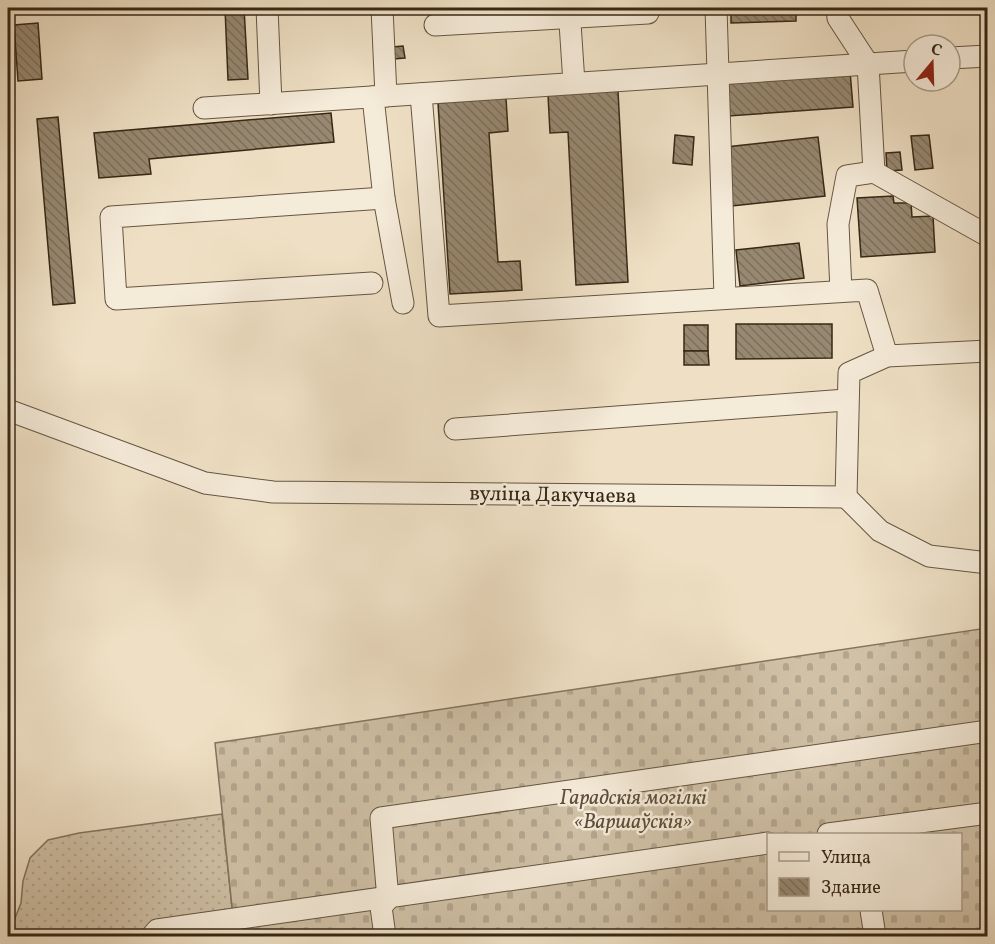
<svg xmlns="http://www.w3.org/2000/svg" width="995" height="944" font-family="Vollkorn,serif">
<defs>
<pattern id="grass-dots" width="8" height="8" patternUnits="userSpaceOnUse" patternTransform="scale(1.5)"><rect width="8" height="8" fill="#d0c1a7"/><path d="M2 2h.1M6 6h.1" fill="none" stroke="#b3a68f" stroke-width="1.8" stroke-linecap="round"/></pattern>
<pattern id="cemetery-stones" width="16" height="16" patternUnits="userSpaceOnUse" patternTransform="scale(1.5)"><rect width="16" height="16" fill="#d0c1a7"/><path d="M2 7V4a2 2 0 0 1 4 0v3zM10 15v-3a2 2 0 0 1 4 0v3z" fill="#b3a68f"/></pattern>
<pattern id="building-back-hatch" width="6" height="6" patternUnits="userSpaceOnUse" patternTransform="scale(1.5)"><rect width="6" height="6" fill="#978871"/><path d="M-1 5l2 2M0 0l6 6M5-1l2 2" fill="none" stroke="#7c6f5c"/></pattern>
</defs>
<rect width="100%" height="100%" fill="#efe0c5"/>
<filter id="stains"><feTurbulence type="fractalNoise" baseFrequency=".00333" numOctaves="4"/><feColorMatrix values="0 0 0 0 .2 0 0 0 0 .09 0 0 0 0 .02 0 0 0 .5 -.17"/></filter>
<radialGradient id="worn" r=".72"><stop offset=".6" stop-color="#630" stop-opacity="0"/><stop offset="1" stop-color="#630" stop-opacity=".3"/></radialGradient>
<!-- grass -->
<path fill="url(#grass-dots)" stroke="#84745e" stroke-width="1.5" d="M222,814L234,926L168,936H8L21,903L23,881L30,858L48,840L79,833Z"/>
<!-- cemetery -->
<path fill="url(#cemetery-stones)" stroke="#84745e" stroke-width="1.5" fill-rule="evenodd" d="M987,628V936H168L234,926L215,743ZM768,834H960V910H768Z"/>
<!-- building -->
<g fill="url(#building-back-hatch)" stroke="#372816" stroke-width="1.5">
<path d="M225,8H244L248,79L228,80Z"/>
<path d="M731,8H796V21L731,23Z"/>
<path d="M38,23L42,79L18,81L14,25Z"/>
<path d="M403,46L405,58L393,59L392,47Z"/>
<path d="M850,71L853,107L728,116L726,81Z"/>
<path d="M618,91L628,282L576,285L568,132L550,133L548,95Z"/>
<path d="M506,98L508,131L489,133L498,262L520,261L522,290L450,294L438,103Z"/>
<path d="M331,113L334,142L149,159L151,174L99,178L94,133Z"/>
<path d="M58,117L75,303L53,305L37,119Z"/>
<path d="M675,135L694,137L692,165L673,163Z"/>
<path d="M929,135L933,168L915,170L911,136Z"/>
<path d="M818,137L825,196L732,206L726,147Z"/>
<path d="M900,152L902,170L887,171L886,153Z"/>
<path d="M893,196L894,203H911L912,217L933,216L935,252L861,257L857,198Z"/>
<path d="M799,243L804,278L740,286L736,250Z"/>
<path d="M736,324H832V358L736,359Z"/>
<rect x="684" y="325" width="24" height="26"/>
<path d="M684,351H708L709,365H684Z"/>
</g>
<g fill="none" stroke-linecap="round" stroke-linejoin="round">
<defs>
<g id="minor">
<path d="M267,8L271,104"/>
<path d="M382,8L386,96"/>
<path d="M569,8L574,83"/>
<path d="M716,8L725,298"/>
<path d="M837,8L838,18L868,64L874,172L847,176L838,224L841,291"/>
<path d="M435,25L648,13"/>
<path d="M950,58L988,56"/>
<path d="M421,94L439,316L867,290L887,356"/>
<path d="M373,97L384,198L403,303"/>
<path d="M204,108L914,61"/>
<path d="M874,172L988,236"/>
<path d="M372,283L116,299L111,217L384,198"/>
<path d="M8,410L205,483L273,492L846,497"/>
<path d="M455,429L846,400"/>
<path d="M846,497L849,373L887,356L988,351"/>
<path d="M846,497L880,531L929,556L988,563"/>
<path d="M828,834L988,813"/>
<path d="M871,910L875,936"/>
<path d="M152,936L157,930L768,843"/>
<path d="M385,936L381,907L388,899L381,818L988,731"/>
</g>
</defs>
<!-- minor casing -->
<use href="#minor" stroke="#655642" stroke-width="23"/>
<!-- minor -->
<use href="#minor" stroke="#f5ebd9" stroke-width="21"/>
</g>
<g text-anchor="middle" stroke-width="5" stroke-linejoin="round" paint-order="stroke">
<!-- street labels -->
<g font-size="21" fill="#372816" stroke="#f5ebd9">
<text transform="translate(553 494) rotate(1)" y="7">вуліца Дакучаева</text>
</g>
<!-- park labels -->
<g font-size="21" font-style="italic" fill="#5d4e3a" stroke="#f5ebd9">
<text x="633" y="804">Гарадскія могілкі<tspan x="633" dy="24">«Варшаўскія»</tspan></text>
</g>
</g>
<!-- margin -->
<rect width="995" height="944" fill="none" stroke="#efe0c5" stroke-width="30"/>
<rect x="9" y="9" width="977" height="926" fill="none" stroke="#372816" stroke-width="3"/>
<rect x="15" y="15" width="965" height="914" fill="none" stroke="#372816" stroke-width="1.5"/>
<!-- legend -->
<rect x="767" y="833" width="195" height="78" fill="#f5ebd9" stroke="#a99d8b" stroke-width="1.5"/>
<rect x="779" y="852" width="30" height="9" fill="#f5ebd9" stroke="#a99d8b" stroke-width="1.5"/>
<text x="821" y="863" font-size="18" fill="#372816">Улица</text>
<rect x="779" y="878" width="30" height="18" fill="url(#building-back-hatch)" stroke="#a99d8b" stroke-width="1.5"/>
<text x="821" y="893" font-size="18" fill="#372816">Здание</text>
<!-- north arrow -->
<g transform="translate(932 63) rotate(19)"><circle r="28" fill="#f5ebd9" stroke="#a99d8b" stroke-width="1.5"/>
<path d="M0-4.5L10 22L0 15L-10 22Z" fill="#8f2418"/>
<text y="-9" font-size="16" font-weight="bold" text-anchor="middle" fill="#372816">С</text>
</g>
<rect width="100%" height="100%" filter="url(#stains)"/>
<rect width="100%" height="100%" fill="url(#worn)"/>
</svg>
